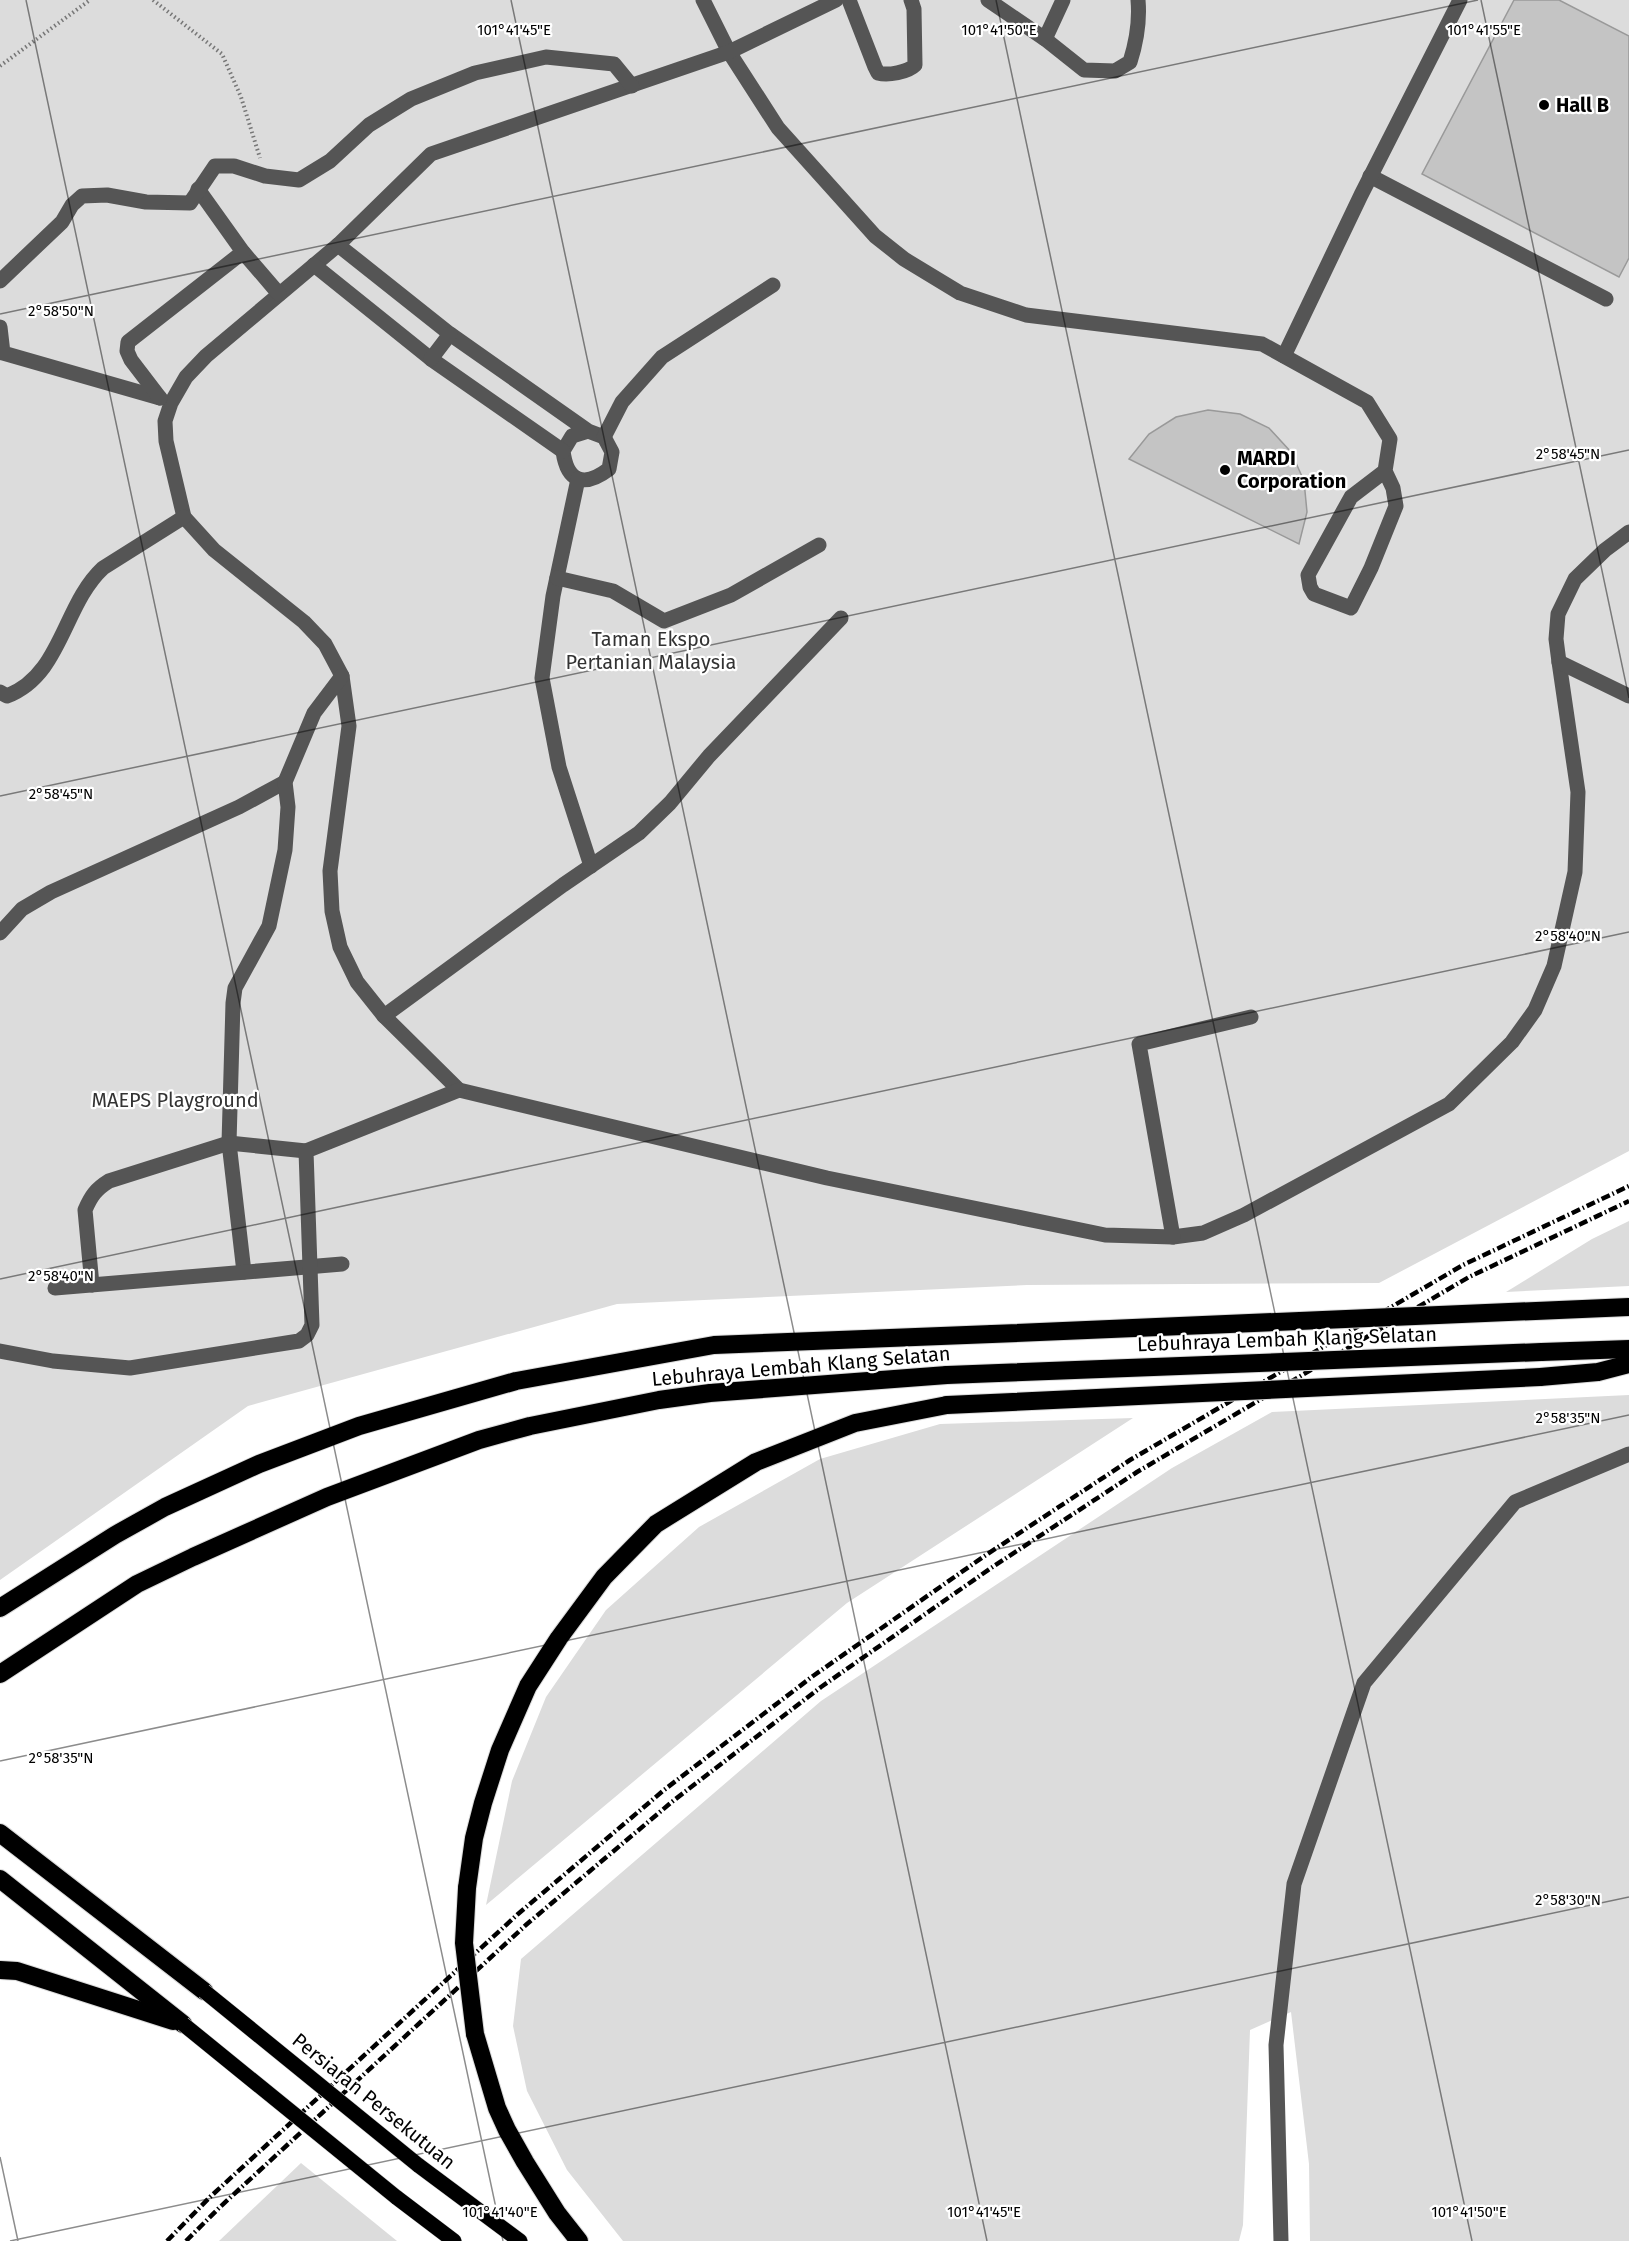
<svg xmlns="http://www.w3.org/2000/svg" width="1629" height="2241" font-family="'Fira Sans',sans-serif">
<rect width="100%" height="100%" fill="#fff"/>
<!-- green -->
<g fill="#dcdcdc">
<path d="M0,0H1629V1151L1379,1283L1027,1285L617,1304L248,1406L0,1580Z"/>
<path d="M1629,1221V1286L1506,1292L1592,1239Z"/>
<path d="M1629,1395V2241H1310L1309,2164L1291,2012L1250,2030L1243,2225L1239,2241H623L567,2170L527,2091L513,2026L521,1959L821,1701L1172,1468L1272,1412Z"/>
<path d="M1133,1418L847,1603L486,1905L512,1781L546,1697L606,1610L699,1527L820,1459L940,1424Z"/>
<path d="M301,2163L397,2241H219Z"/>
</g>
<!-- building -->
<g fill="#c4c4c4" stroke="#999" stroke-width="1.5">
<path d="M1514,0H1559L1629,36V258L1619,277L1422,174Z"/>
<path d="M1208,410L1240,414L1269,428L1291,452L1304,481L1307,512L1299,544L1129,459L1149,434L1176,417Z"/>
</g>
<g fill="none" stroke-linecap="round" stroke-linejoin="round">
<defs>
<g id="major">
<path d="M418,2165L520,2241"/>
<path d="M396,2197L454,2241"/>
</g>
<g id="highway">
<path d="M1541,1352L1629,1349"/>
<path d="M1540,1377L1598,1372L1629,1364"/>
<path d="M0,1608L115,1535L165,1507L259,1464L359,1426L516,1381L714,1345L992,1334"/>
<path d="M0,1674L137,1584L193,1557L327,1497L479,1440L530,1426L659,1400L710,1393L947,1375"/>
<path d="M0,1833L204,1991"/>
<path d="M0,1879L183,2024"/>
<path d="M467,1888L474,1838L483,1803L500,1750L528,1686L559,1638L604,1577L656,1524L756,1462L855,1423L947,1405"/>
<path d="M0,1970L17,1971L173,2021"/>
<path d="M475,2034L497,2108L507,2130L525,2162L557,2213L579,2241"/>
</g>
</defs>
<!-- major casing -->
<use href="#major" stroke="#dbdbdb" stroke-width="16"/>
<!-- highway casing -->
<use href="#highway" stroke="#dbdbdb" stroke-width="20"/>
<!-- path -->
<g stroke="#777" stroke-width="4" stroke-dasharray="1.5 3" stroke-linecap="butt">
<path d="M153,0L222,54L241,97L260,158"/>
<path d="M0,66L90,0"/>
</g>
<!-- minor -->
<g stroke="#555" stroke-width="15">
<path d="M703,0L729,52L778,128L875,236L904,259L960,293L1026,315L1262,344L1367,402L1390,439L1385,471L1351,497L1308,575L1310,587L1314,594L1351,608L1371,568L1396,506L1393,488L1385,471"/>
<path d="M836,0L729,52L431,154L338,245L206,356L186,377L171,403L165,421L166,441L184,517L214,550L304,622L325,644L342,676L349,726L330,871L332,911L340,947L357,982L384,1016L459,1090L827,1178L1105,1235L1173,1237L1203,1233L1244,1215L1449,1104L1512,1042L1535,1010L1554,966L1575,872L1578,792L1559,662L1556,639L1558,614L1575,579L1605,550L1629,532"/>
<path d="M849,0L875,67L878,73C888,76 908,72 915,65L914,9L911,0"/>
<path d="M988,0L1045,39L1084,70L1115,71L1130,62C1137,40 1140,22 1138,0"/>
<path d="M1045,39L1063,0"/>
<path d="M1370,176L1606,299"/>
<path d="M198,189L243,252L279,294"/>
<path d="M338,245L450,334L588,431L604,437L612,452L609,469C584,488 567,482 563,451L572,436L588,431"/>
<path d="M314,265L431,359L563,451"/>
<path d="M0,281L62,222L72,205L82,196L107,195L146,202L190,203L215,166H234L265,176L299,180L330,161L369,125L411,99L475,73L546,57L614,64L632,86"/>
<path d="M0,327L3,353L160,398"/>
<path d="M1284,356L1361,195L1460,0"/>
<path d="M431,359L450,334"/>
<path d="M160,398L131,360L127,351L128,342L243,252"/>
<path d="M604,437L622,402L662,357L773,285"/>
<path d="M578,479L553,596L542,678L559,767L591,866"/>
<path d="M557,578L613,591L664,621L731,595L819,545"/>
<path d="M1559,662L1629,696"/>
<path d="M0,692L7,696C62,675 63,605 103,568L184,517"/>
<path d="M0,933L22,909L51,892L239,807L285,782"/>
<path d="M384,1016L563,885L639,833L670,803L709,756L841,618"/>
<path d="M1173,1237L1139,1044L1251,1017"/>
<path d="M244,1272L229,1143L233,1003L235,988L269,926L285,850L288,807L285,782L314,713L342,676"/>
<path d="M92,1285L85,1210C91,1196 96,1189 109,1181L229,1143L306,1151"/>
<path d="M55,1288L342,1264"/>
<path d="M0,1351L53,1361L130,1368L299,1341L307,1335L312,1325L306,1151L459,1090"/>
<path d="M1281,2241L1276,2045L1294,1884L1364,1683L1515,1502L1629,1454"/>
</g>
<!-- major -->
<use href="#major" stroke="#000" stroke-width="15"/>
<!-- highway -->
<use href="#highway" stroke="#000" stroke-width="18"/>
<!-- rail -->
<g stroke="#000" stroke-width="4.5" stroke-dasharray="9 3 1.5 3" stroke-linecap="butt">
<path d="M167,2241L210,2197L518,1914L664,1790L813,1676L983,1557L1130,1460L1463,1265L1629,1186"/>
<path d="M186,2241L220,2207L527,1924L673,1801L821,1687L991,1568L1137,1472L1469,1277L1629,1201"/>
</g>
<defs>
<g id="major-bridge">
<path d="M204,1991L418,2165"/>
<path d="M183,2024L396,2197"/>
</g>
<g id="highway-bridge">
<path d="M992,1334L1629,1307"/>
<path d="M947,1375L1541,1352"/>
<path d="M947,1405L1540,1377"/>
<path d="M467,1888L464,1943L475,2034"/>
</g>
</defs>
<!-- major-bridge casing -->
<use href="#major-bridge" stroke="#dbdbdb" stroke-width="16" stroke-linecap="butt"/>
<!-- highway-bridge casing -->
<use href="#highway-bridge" stroke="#dbdbdb" stroke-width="20" stroke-linecap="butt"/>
<!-- major-bridge -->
<use href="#major-bridge" stroke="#000" stroke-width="15"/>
<!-- highway-bridge -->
<use href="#highway-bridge" stroke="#000" stroke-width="18"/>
</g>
<!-- ticks -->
<path fill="none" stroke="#000" stroke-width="1.5" stroke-opacity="0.45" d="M26,0L503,2241M511,0L987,2241M996,0L1472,2241M1481,0L1629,698M0,314L1478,0M0,796L1629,450M0,1279L1629,932M0,1761L1629,1415M0,2157L18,2241M10,2241L1629,1897"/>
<!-- markers -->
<g fill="#000" stroke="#fff" stroke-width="2">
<circle cx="1544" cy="105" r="6"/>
<circle cx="1225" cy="470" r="6"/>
</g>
<g text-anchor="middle" stroke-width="4.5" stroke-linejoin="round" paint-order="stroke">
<!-- poi labels -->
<g font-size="20" font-weight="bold" fill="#000" stroke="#fff" text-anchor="start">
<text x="1556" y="112">Hall B</text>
<text x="1237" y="465">MARDI<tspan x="1237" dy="23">Corporation</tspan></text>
</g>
<!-- park labels -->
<g font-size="20" fill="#333" stroke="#fff">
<text x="651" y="646">Taman Ekspo<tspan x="651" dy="23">Pertanian Malaysia</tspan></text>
<text x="175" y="1107">MAEPS Playground</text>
</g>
<!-- street labels -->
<g font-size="20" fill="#000" stroke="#fff">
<text transform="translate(1287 1339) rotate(-2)" y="7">Lebuhraya Lembah Klang Selatan</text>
<text transform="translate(801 1366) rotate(-5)" y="7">Lebuhraya Lembah Klang Selatan</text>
<text transform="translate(374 2101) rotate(39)" y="7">Persiaran Persekutuan</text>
</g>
</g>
<g font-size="15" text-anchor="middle" fill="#000" stroke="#fff" stroke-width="4.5" stroke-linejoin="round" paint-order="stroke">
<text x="514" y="35">101°41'45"E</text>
<text x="999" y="35">101°41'50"E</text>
<text x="1484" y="35">101°41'55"E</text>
<text x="61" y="316">2°58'50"N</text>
<text x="1568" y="459">2°58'45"N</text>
<text x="61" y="799">2°58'45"N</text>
<text x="1568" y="941">2°58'40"N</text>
<text x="61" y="1281">2°58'40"N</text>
<text x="1568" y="1423">2°58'35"N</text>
<text x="61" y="1763">2°58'35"N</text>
<text x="1568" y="1905">2°58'30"N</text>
<text x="500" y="2217">101°41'40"E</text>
<text x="984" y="2217">101°41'45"E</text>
<text x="1469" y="2217">101°41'50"E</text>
</g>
</svg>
